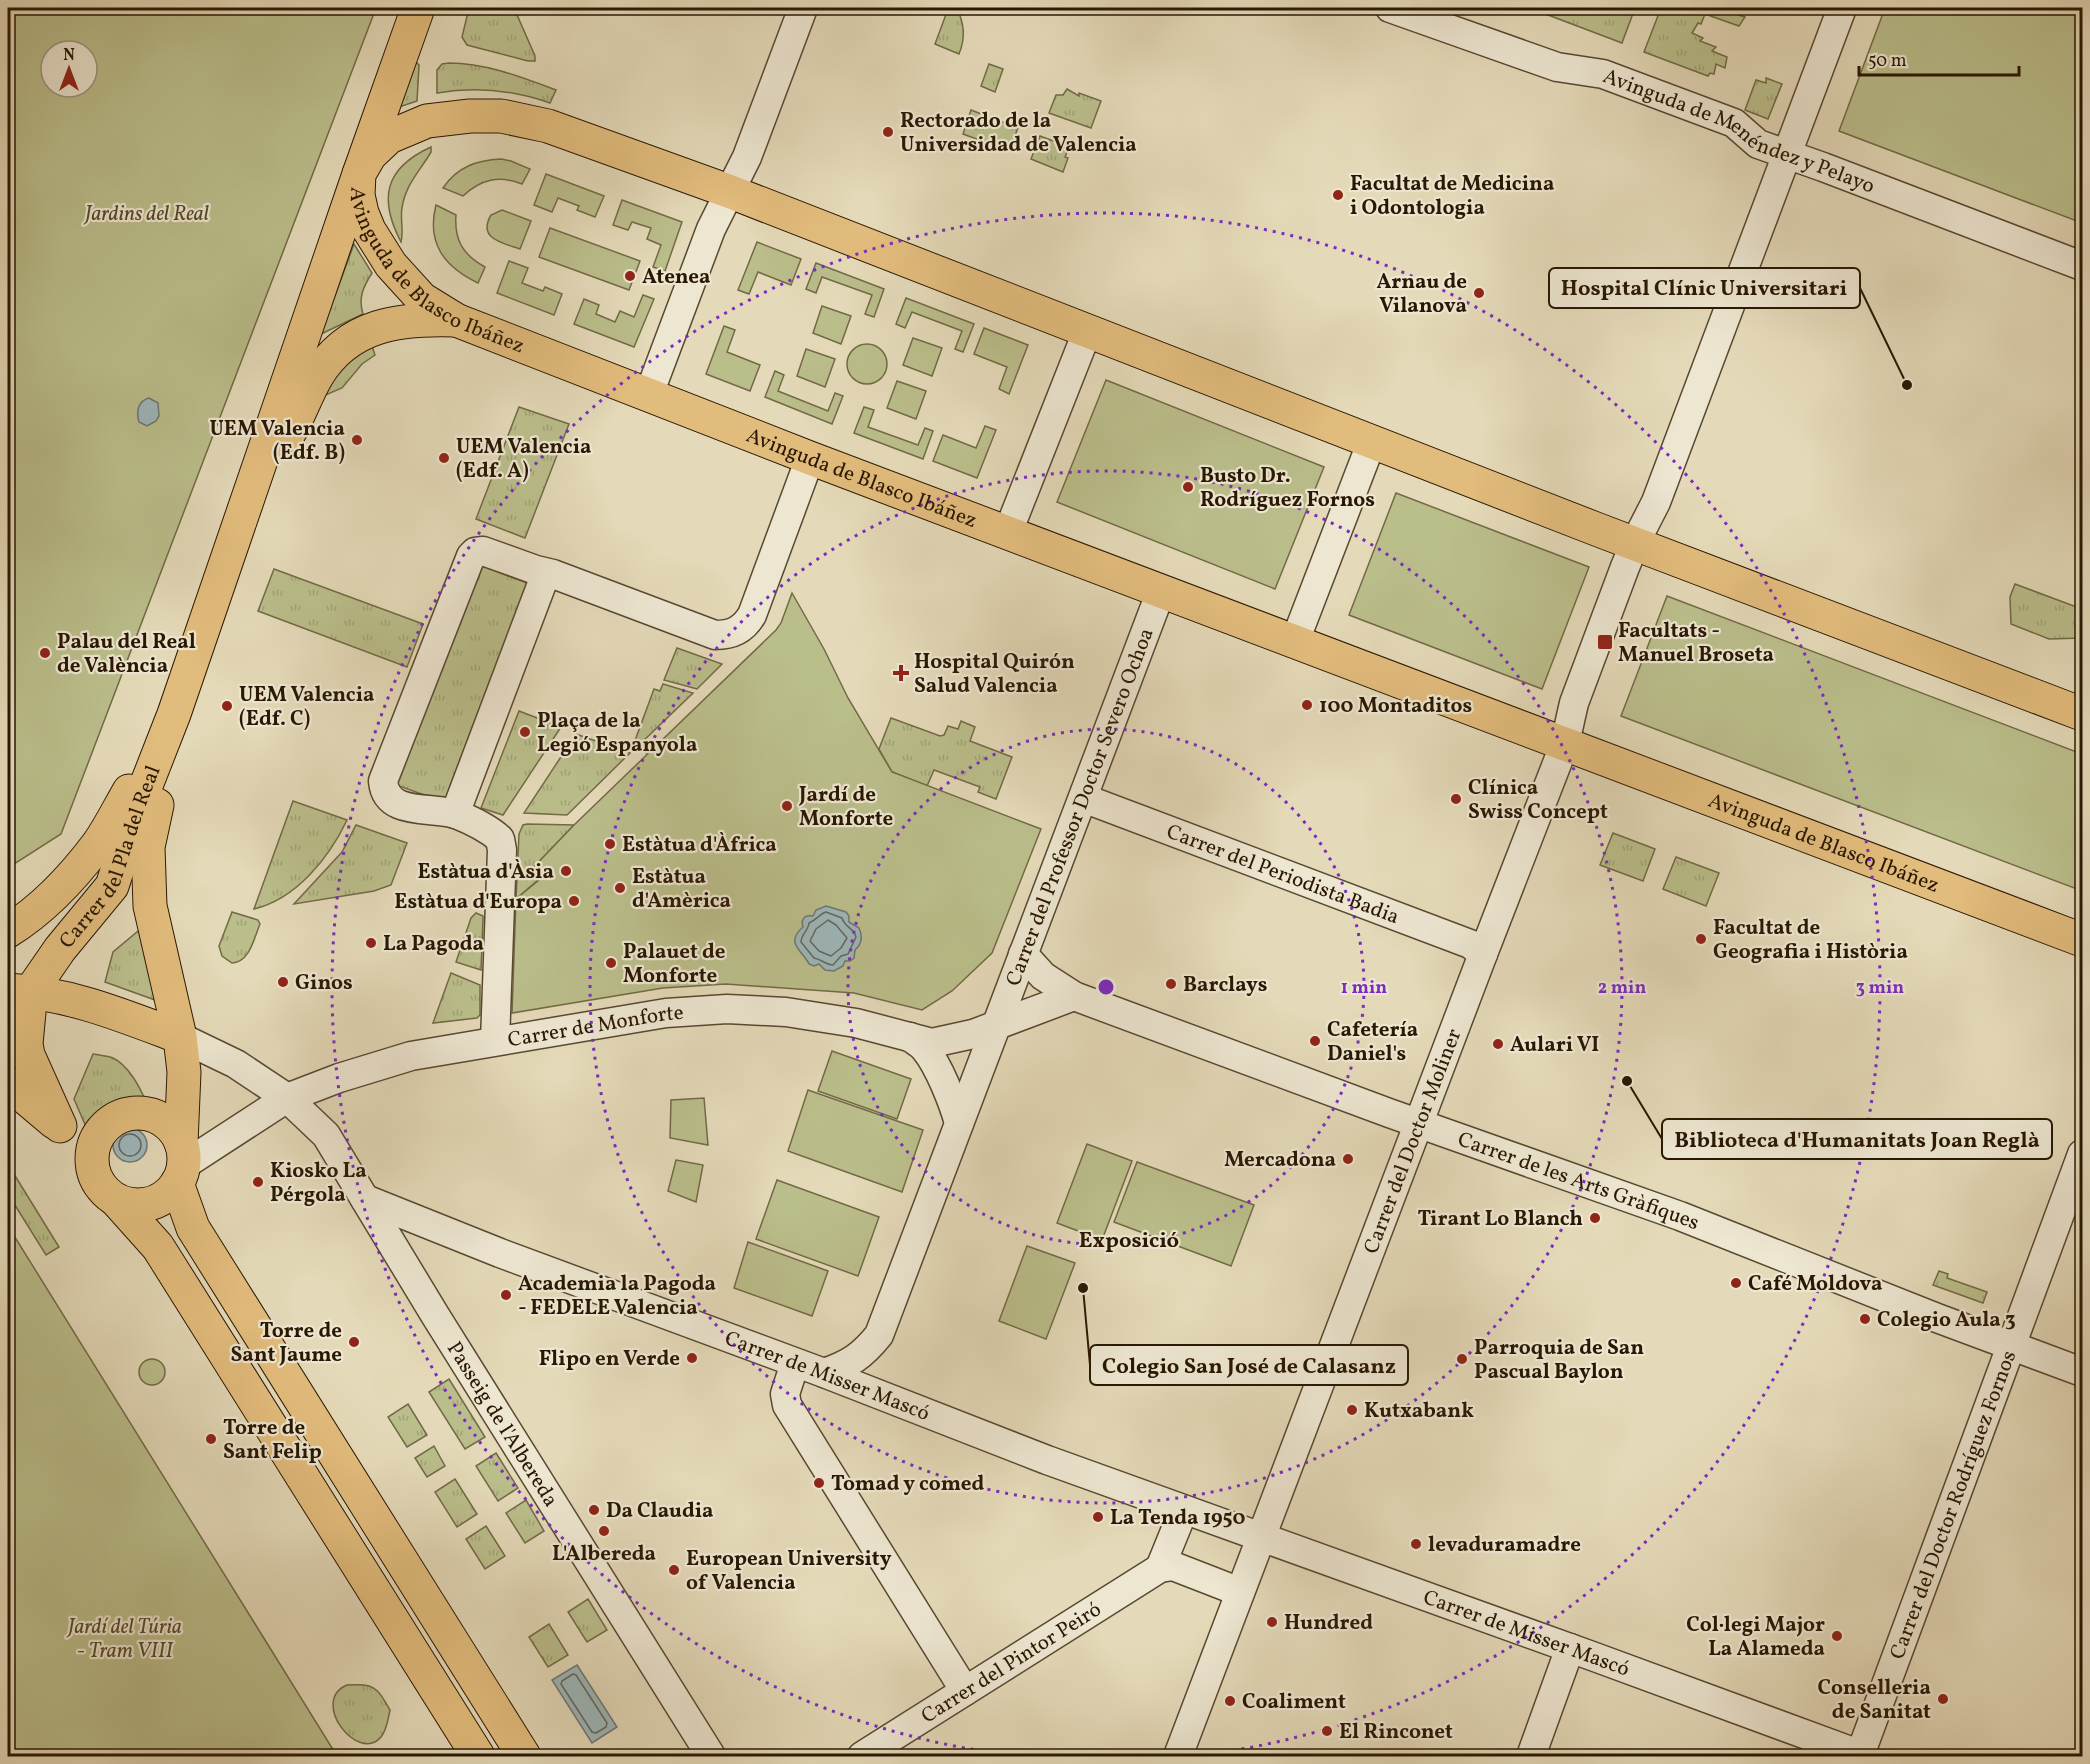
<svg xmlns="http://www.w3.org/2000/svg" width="2090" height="1764" font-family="Vollkorn,serif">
<defs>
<pattern id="grass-tufts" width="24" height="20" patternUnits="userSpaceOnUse" patternTransform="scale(1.5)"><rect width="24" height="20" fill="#babe8b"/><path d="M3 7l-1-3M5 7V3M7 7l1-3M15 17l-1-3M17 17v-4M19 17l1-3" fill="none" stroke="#a0a376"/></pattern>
</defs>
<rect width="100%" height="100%" fill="#e4d9b8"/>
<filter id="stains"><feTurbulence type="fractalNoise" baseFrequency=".00333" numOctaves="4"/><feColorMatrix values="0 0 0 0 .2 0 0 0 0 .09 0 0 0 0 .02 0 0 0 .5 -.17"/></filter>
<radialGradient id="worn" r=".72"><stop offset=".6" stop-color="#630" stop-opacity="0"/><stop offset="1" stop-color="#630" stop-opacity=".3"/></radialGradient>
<!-- grass -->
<g fill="url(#grass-tufts)" stroke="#726a46" stroke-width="1.5">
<path d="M469,8H514L535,56V61H528L467,45L462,37Z"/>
<path d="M944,8H957C964,24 966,37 959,54L935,44L948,9Z"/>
<path d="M1536,8H1635L1622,43L1535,10Z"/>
<path d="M1661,8H1740L1735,14L1745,17L1739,26L1705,14L1701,24L1698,23L1692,33L1703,38L1700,41L1716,47L1712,51L1727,57L1725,68L1716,64L1714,74L1710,73L1708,76L1644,52Z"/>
<path d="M414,60L419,65L417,101L399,107Z"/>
<path d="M449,63C486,63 521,77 556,90L550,103C513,90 477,86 437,93V70L442,64Z"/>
<path d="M989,64L1003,69L995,92L981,86Z"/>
<path d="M1766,78L1782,84L1768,119L1745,110L1756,80L1766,83Z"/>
<path d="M1067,89L1079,96V93L1101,101L1091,128L1049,113L1056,95H1063Z"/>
<path d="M971,110L1018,128L1009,151L963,134Z"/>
<path d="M1040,136L1069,147L1065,157L1068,158L1063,172L1031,159Z"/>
<path d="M354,244L372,273C363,287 358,298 363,314L321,334Z"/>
<path d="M372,346L375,355L362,364L342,388L321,397L337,370Z"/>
<path d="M519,407L569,424L525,538L476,519Z"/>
<path d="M481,567H485L527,583L529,586L450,798L441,801L399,786L397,780Z"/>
<path d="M274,569L423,624L407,667L258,611Z"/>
<path d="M2015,584L2082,609V638L2049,639L2011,624L2010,597Z"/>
<path d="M677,648L722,664L697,689L664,680Z"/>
<path d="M663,684L693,693L637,747L633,746L654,689L660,691Z"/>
<path d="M519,711L561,727L503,815L481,808Z"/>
<path d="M891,718L940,736L944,735L948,726L958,729L961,721L975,727L970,741L1012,757L996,799L978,792L980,787L934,770L927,786L892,772L879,749Z"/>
<path d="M576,734L630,753L567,815L524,813Z"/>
<path d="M293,801L347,820C329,858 296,899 254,909Z"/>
<path d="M527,824L574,825L530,871L539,879L516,899L519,834L523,825Z"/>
<path d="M356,825L407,843L391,885L374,891L294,904L342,852Z"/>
<path d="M1613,833L1655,849L1643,881L1600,865Z"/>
<path d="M1676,857L1719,873L1706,906L1663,889Z"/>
<path d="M232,912L258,920L260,924C254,938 250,962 232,963L222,956L219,946Z"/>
<path d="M476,913L483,916V919L481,970L456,962L471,918Z"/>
<path d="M143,927L155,1000L105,982L113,952Z"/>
<path d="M451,973L480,985V1015L477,1018L433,1023Z"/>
<path d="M93,1054C99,1055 107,1056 113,1058C128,1065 140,1087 146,1102C130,1098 108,1102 95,1116C92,1120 90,1125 87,1129L74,1099Z"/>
<path d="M9,1166L59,1247L46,1255L8,1194Z"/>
<path d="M1939,1271L1948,1274L1947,1278L1987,1292L1983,1303L1933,1285Z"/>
<circle cx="152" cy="1372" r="13"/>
<path d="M449,1379L485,1437L465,1449L429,1392Z"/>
<path d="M408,1404L427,1435L407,1447L388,1417Z"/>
<path d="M434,1446L445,1466L427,1477L415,1458Z"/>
<path d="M496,1453L518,1488L498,1501L476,1466Z"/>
<path d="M455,1479L477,1514L457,1527L435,1492Z"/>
<path d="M526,1500L544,1531L525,1543L506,1513Z"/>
<path d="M486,1526L505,1556L485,1569L466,1539Z"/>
<path d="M588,1599L607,1630L587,1642L568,1612Z"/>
<path d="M549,1624L568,1655L548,1667L529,1637Z"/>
<path d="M347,1685C375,1684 376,1686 390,1710C388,1719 387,1730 381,1737C358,1764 309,1701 347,1685Z"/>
</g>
<!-- green -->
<g fill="#babe8b" stroke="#726a46" stroke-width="1.5" fill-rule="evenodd">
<path d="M8,8H376L61,834L8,868ZM51,51H87V87H51Z"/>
<path d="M1885,8H2082V223L1839,131Z"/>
<path d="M431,147V152C420,171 405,185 402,208C400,219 404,231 401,242C378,198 385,168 431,147Z"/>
<path d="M501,159L511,161L530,169L522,184C499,175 481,179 463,196L443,188C457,167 477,160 501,159Z"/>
<path d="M546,174L604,196L595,217L577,210L579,206L558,198L552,212L534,205Z"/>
<path d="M622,200L682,222L665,271L653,267L661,245L647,239L651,228L632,222L628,230L613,225Z"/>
<path d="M436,205L456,215C454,240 463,255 485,267L478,283C445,267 426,244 436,205Z"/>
<path d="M502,210L531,221L520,249C503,243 477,239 491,215Z"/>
<path d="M550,228L640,261L629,290L539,257Z"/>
<path d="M757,242L801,259L791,285L758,272L749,294L738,290Z"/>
<path d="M509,261L528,268L522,283L543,291L545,287L562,294L554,315L497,293Z"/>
<path d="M816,263L884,289L874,317L865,314L872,295L822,277L816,293L806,289Z"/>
<path d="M643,295L654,299L634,347L574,324L584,299L599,305L596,314L615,322L620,311L634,317Z"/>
<path d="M906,298L974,324L963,352L955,349L962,331L912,312L905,328L896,324Z"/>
<path d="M822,306L851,316L841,344L813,333Z"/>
<path d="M724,326L735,330L727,352L760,365L750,391L706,374Z"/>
<path d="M984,328L1028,345L1009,394L999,389L1007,367L974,354Z"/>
<path d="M913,338L942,348L932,376L903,365Z"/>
<circle cx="867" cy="364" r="20"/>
<path d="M806,349L835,359L825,387L797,376Z"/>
<path d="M775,371L784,375L778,391L828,411L835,393L843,396L832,424L765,397Z"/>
<path d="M1106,380L1324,467L1275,589L1057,502Z"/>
<path d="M897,381L926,391L916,419L887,408Z"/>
<path d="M864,407L874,410L868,427L918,445L925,428L933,431L923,459L854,433Z"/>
<path d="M985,426L996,430L977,478L933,461L943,435L976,448Z"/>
<path d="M1396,493L1589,567L1542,689L1349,615Z"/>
<path d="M792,593L824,649L848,698L892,772L1041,829L992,953L952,991L922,1010L854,993L726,984L663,988L512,1013L516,899L539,880L530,871L574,825L776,630L781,623Z"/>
<path d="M1667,596L2082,754V891L1621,716Z"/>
<path d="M832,1051L911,1079L897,1119L818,1091Z"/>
<path d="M808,1090L923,1130L902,1192L788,1151Z"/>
<path d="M704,1098L708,1145L670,1138L671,1100Z"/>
<path d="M1087,1144L1132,1161L1102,1240L1057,1223Z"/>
<path d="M676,1160L703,1165L696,1202L668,1191Z"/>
<path d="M1137,1162L1254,1205L1231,1266L1114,1222Z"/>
<path d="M777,1180L879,1217L858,1276L756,1239Z"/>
<path d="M8,1226L337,1756H8Z"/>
<path d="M748,1242L828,1271L812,1316L734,1288Z"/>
<path d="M1027,1246L1075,1263L1046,1339L999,1321Z"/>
</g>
<!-- water -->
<g fill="#9db7bb" stroke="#6f7771" stroke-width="1.5">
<path d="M149,398L158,403L159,416L156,421L147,426L139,422C136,411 138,401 149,398Z"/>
<path d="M826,906L846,912L849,916V922L859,928C863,937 862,944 855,950L854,958L850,961H845L843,966L834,971L825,970L819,964L814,966L809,964C803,951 784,943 803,927L802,922C804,916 807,915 813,916L816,910Z"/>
<circle cx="130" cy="1145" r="17"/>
<path d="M577,1665L617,1727L592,1743L552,1680Z"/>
</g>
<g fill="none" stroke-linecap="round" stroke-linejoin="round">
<!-- shore -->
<g stroke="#63675e" stroke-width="1.5">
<path d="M826,912L842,918C845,928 854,928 856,937L848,954L841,956L833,965C826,965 821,959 814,958L801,942C801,935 808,931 809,923C817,920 819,914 826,912Z"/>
<path d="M828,920L836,925L847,938L841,948L831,956L819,951L810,941L816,929Z"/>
<circle cx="130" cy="1145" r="11"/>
<path d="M573,1674L576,1675L607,1723L606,1727L596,1733L592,1732L561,1684L562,1681Z"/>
</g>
<defs>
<g id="minor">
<path id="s1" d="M1390,8L1557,67L1603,74L1734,123L1758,144L1823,167L2082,266"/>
<path d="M649,394L711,229L747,157L803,8"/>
<path d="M1008,532L1087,332"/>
<path d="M1295,641L1372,441"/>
<path id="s2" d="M1083,798L1470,944L1483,954"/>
<path d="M455,814L546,573"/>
<path id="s3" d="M1023,954L1043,976L1074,996L1389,1113L1680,1216L1937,1318L2082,1372"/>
<path id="s4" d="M180,1037L236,1064L287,1098L326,1135L435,1315L711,1756"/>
<path d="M910,1037C915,1041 921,1044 925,1049C939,1066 953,1102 959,1123"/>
<path d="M495,1041L502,850L500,839C488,828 471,820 456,814C432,806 386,817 383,781L471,556L475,552L483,551L536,570L553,574L715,635C732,635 743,630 752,615L810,458"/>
<path id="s5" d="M184,1165L287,1098L339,1078L411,1056L666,1013L727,1009L786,1012L856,1023L932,1043L973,1034L1074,996"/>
<path id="s6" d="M365,1199L500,1253L824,1373L1047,1460L1592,1656L1864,1756"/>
<path d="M795,1363L785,1394L787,1405L965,1691"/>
<path id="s7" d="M824,1373C850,1364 862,1356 879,1335L1161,591"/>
<path d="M1160,1568L1180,1519L1184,1514L1190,1512"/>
<path id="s8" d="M1860,1755L2082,1154"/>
<path id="s9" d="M862,1756L1160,1568L1173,1566L1240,1592"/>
<path id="s10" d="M1178,1756L1483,954L1565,743L1574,703L1625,567L1635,543L1656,502L1842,8"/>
<path d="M1531,1756L1570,1648"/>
</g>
<g id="major">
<path d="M288,435C299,416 306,395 317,376C348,324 400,318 456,320"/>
<path id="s11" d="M2082,714L1596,529L731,192L548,126L501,116H470L427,121L389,137L370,155L359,174L358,195L362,213L369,230L391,265L422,299L456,320L810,458L2082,940"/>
<path d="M157,805L148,847L150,906L180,1037L184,1072L181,1143"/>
<path d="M8,931C42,910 74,876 98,844C110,827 119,808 129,791"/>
<path d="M8,990C69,993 124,1016 180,1037"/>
<path d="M8,1083L54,1122"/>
<circle cx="138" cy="1159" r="46"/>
<path id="s12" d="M60,1126L28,1055L26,1044L31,991L60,949L112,886L138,806L174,714L359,174L418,8"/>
<path d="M177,1183L193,1228L524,1756"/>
<path d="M116,1200L158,1247L478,1756"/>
</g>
</defs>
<!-- minor casing -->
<use href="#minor" stroke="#584830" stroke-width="31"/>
<!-- major casing -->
<use href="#major" stroke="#291702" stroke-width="35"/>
<!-- minor -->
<use href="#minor" stroke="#ede6d1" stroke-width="28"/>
<!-- major -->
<use href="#major" stroke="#e2bc7c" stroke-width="33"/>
</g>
<!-- distance rings -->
<g fill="none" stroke="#7b2cbf" stroke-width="3" stroke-dasharray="3 6">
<circle cx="1106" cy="987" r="258"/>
<circle cx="1106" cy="987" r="516"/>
<path d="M1018 1756A774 774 0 1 1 1194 1756"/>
</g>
<!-- markers -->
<g fill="#8f2418" stroke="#ede6d1" stroke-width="2">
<circle cx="888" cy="132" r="6"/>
<circle cx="1338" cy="195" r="6"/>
<circle cx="630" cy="276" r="6"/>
<circle cx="1479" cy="293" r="6"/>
<circle cx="357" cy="440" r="6"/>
<circle cx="444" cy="458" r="6"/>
<circle cx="1188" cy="487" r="6"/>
<rect x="1597" y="634" width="16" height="16" rx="3"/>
<circle cx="45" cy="653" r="6"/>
<path d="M898 664h6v6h6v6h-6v6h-6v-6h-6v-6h6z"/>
<circle cx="1307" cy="705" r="6"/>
<circle cx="227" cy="706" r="6"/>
<circle cx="525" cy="732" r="6"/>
<circle cx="1456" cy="799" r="6"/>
<circle cx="787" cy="806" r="6"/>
<circle cx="610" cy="844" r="6"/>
<circle cx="566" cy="871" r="6"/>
<circle cx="620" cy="888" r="6"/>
<circle cx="574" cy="901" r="6"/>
<circle cx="1701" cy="939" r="6"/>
<circle cx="371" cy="943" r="6"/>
<circle cx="611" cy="963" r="6"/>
<circle cx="283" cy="982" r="6"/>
<circle cx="1171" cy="984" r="6"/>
<circle cx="1315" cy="1041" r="6"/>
<circle cx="1498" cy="1044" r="6"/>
<circle cx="1348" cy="1159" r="6"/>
<circle cx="258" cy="1182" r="6"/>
<circle cx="1595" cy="1218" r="6"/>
<circle cx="1736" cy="1283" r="6"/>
<circle cx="506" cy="1295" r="6"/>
<circle cx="1865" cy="1319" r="6"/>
<circle cx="354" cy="1342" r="6"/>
<circle cx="692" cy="1358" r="6"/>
<circle cx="1462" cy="1359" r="6"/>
<circle cx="1352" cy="1410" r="6"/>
<circle cx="211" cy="1439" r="6"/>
<circle cx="819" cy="1483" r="6"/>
<circle cx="594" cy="1510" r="6"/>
<circle cx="1098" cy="1517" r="6"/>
<circle cx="604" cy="1531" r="6"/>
<circle cx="1416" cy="1544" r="6"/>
<circle cx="674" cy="1570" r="6"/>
<circle cx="1272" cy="1622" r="6"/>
<circle cx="1837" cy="1636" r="6"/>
<circle cx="1943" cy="1699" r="6"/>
<circle cx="1230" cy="1701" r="6"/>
<circle cx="1327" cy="1731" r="6"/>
</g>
<g text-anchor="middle" stroke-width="4.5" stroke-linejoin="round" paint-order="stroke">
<!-- poi labels -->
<g font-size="21" font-weight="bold" fill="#291702" stroke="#ede6d1" text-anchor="start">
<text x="900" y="127">Rectorado de la<tspan x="900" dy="24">Universidad de Valencia</tspan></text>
<text x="1350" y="190">Facultat de Medicina<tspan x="1350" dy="24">i Odontologia</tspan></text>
<text x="642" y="283">Atenea</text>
<text x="1467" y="288" text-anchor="end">Arnau de<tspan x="1467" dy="24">Vilanova</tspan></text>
<text x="345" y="435" text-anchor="end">UEM Valencia<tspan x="345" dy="24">(Edf. B)</tspan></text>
<text x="456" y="453">UEM Valencia<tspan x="456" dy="24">(Edf. A)</tspan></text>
<text x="1200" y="482">Busto Dr.<tspan x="1200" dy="24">Rodríguez Fornos</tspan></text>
<text x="1618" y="637">Facultats -<tspan x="1618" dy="24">Manuel Broseta</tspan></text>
<text x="57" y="648">Palau del Real<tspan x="57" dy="24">de València</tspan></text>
<text x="914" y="668">Hospital Quirón<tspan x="914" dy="24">Salud Valencia</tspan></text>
<text x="239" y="701">UEM Valencia<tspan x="239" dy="24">(Edf. C)</tspan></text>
<text x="1319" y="712">100 Montaditos</text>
<text x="537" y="727">Plaça de la<tspan x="537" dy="24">Legió Espanyola</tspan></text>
<text x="1468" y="794">Clínica<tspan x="1468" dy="24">Swiss Concept</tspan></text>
<text x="799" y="801">Jardí de<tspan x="799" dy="24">Monforte</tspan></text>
<text x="622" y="851">Estàtua d'Àfrica</text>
<text x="554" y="878" text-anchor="end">Estàtua d'Àsia</text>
<text x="632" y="883">Estàtua<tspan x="632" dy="24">d'Amèrica</tspan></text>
<text x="562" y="908" text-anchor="end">Estàtua d'Europa</text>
<text x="1713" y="934">Facultat de<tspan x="1713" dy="24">Geografia i Història</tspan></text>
<text x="383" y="950">La Pagoda</text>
<text x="623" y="958">Palauet de<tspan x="623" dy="24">Monforte</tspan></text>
<text x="295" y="989">Ginos</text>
<text x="1183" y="991">Barclays</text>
<text x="1327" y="1036">Cafetería<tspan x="1327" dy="24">Daniel's</tspan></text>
<text x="1510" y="1051">Aulari VI</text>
<text x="1336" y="1166" text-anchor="end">Mercadona</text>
<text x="270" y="1177">Kiosko La<tspan x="270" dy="24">Pérgola</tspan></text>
<text x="1583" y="1225" text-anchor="end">Tirant Lo Blanch</text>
<text x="518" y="1290">Academia la Pagoda<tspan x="518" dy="24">- FEDELE Valencia</tspan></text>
<text x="1748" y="1290">Café Moldova</text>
<text x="1877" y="1326">Colegio Aula 3</text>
<text x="342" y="1337" text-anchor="end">Torre de<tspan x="342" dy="24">Sant Jaume</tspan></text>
<text x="1474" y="1354">Parroquia de San<tspan x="1474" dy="24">Pascual Baylon</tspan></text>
<text x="680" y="1365" text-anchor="end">Flipo en Verde</text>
<text x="1364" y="1417">Kutxabank</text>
<text x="223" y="1434">Torre de<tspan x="223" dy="24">Sant Felip</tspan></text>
<text x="831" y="1490">Tomad y comed</text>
<text x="606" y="1517">Da Claudia</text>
<text x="1110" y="1524">La Tenda 1950</text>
<text x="1428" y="1551">levaduramadre</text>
<text x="604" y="1560" text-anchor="middle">L'Albereda</text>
<text x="686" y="1565">European University<tspan x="686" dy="24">of Valencia</tspan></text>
<text x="1284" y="1629">Hundred</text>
<text x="1825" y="1631" text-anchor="end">Col·legi Major<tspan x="1825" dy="24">La Alameda</tspan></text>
<text x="1931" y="1694" text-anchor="end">Conselleria<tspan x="1931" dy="24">de Sanitat</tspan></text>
<text x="1242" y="1708">Coaliment</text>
<text x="1339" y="1738">El Rinconet</text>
</g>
<!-- street labels -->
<g font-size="21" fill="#291702" stroke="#ede6d1">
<text dy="7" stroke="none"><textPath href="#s1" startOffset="372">Avinguda de Menéndez y Pelayo</textPath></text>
<text dy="7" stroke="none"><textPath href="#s11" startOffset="1990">Avinguda de Blasco Ibáñez</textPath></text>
<text dy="7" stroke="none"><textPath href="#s11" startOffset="2475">Avinguda de Blasco Ibáñez</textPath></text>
<text dy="7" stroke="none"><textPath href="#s7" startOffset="633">Carrer del Professor Doctor Severo Ochoa</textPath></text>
<text dy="7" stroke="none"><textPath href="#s11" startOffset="3504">Avinguda de Blasco Ibáñez</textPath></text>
<text dy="7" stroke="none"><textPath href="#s12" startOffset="300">Carrer del Pla del Real</textPath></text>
<text dy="7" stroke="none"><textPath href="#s2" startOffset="214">Carrer del Periodista Badia</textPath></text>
<text dy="7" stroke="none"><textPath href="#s5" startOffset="441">Carrer de Monforte</textPath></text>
<text dy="7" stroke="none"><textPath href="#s10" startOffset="658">Carrer del Doctor Moliner</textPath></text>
<text dy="7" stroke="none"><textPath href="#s3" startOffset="604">Carrer de les Arts Gràfiques</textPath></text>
<text dy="7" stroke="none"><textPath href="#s6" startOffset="495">Carrer de Misser Mascó</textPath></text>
<text dy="7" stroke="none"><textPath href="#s4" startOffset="516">Passeig de l'Albereda</textPath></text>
<text dy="7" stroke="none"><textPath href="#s8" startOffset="267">Carrer del Doctor Rodríguez Fornos</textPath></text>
<text dy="7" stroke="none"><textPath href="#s6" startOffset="1240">Carrer de Misser Mascó</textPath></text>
<text dy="7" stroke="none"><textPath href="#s9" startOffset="176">Carrer del Pintor Peiró</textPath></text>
</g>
<!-- park labels -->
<g font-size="21" font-style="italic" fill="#54492b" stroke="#ede6d1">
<text x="147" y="220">Jardins del Real</text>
<text x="125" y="1633">Jardí del Túria<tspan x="125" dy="24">- Tram VIII</tspan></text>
</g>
<!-- neighbourhood labels -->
<g font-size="22" font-weight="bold" fill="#291702" stroke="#ede6d1">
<text x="1129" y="1247">Exposició</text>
</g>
</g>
<circle cx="1106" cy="987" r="9" fill="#7b2cbf" stroke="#ede6d1" stroke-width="3"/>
<g font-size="18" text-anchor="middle" font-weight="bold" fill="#7b2cbf" stroke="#ede6d1" stroke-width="4.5" stroke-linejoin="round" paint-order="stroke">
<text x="1364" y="993">1 min</text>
<text x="1622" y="993">2 min</text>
<text x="1880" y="993">3 min</text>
</g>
<!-- callouts -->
<path fill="none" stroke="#291702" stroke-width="2" d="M1907 385L1860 288M1627 1081L1662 1139M1083 1288L1090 1365"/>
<g fill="#291702" stroke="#ede6d1" stroke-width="2">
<circle cx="1907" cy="385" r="6"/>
<circle cx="1627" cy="1081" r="6"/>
<circle cx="1083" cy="1288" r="6"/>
</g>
<g fill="#ede6d1" stroke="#291702" stroke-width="2">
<rect x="1549" y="268" width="311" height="40" rx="6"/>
<rect x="1662" y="1119" width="390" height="40" rx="6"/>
<rect x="1090" y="1345" width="318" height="40" rx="6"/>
</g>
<g font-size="22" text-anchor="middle" font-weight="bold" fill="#291702">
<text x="1704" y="295">Hospital Clínic Universitari</text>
<text x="1857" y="1147">Biblioteca d'Humanitats Joan Reglà</text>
<text x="1249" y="1373">Colegio San José de Calasanz</text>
</g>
<!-- margin -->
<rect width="2090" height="1764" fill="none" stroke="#e4d9b8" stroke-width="30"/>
<rect x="9" y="9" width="2072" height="1746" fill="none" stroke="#291702" stroke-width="3"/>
<rect x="15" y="15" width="2060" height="1734" fill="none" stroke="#291702" stroke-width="1.5"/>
<!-- north arrow -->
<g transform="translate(69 69)"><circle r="28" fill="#ede6d1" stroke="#9f937e" stroke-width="1.5"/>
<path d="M0-4.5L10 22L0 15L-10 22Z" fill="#8f2418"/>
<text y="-9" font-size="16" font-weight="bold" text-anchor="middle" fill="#291702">N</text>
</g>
<!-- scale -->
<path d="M1859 66v9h160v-9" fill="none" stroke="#291702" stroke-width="3"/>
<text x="1868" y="66" font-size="18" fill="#291702" stroke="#ede6d1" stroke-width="4.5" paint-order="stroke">50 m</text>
<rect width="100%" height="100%" filter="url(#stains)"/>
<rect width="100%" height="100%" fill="url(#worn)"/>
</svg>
